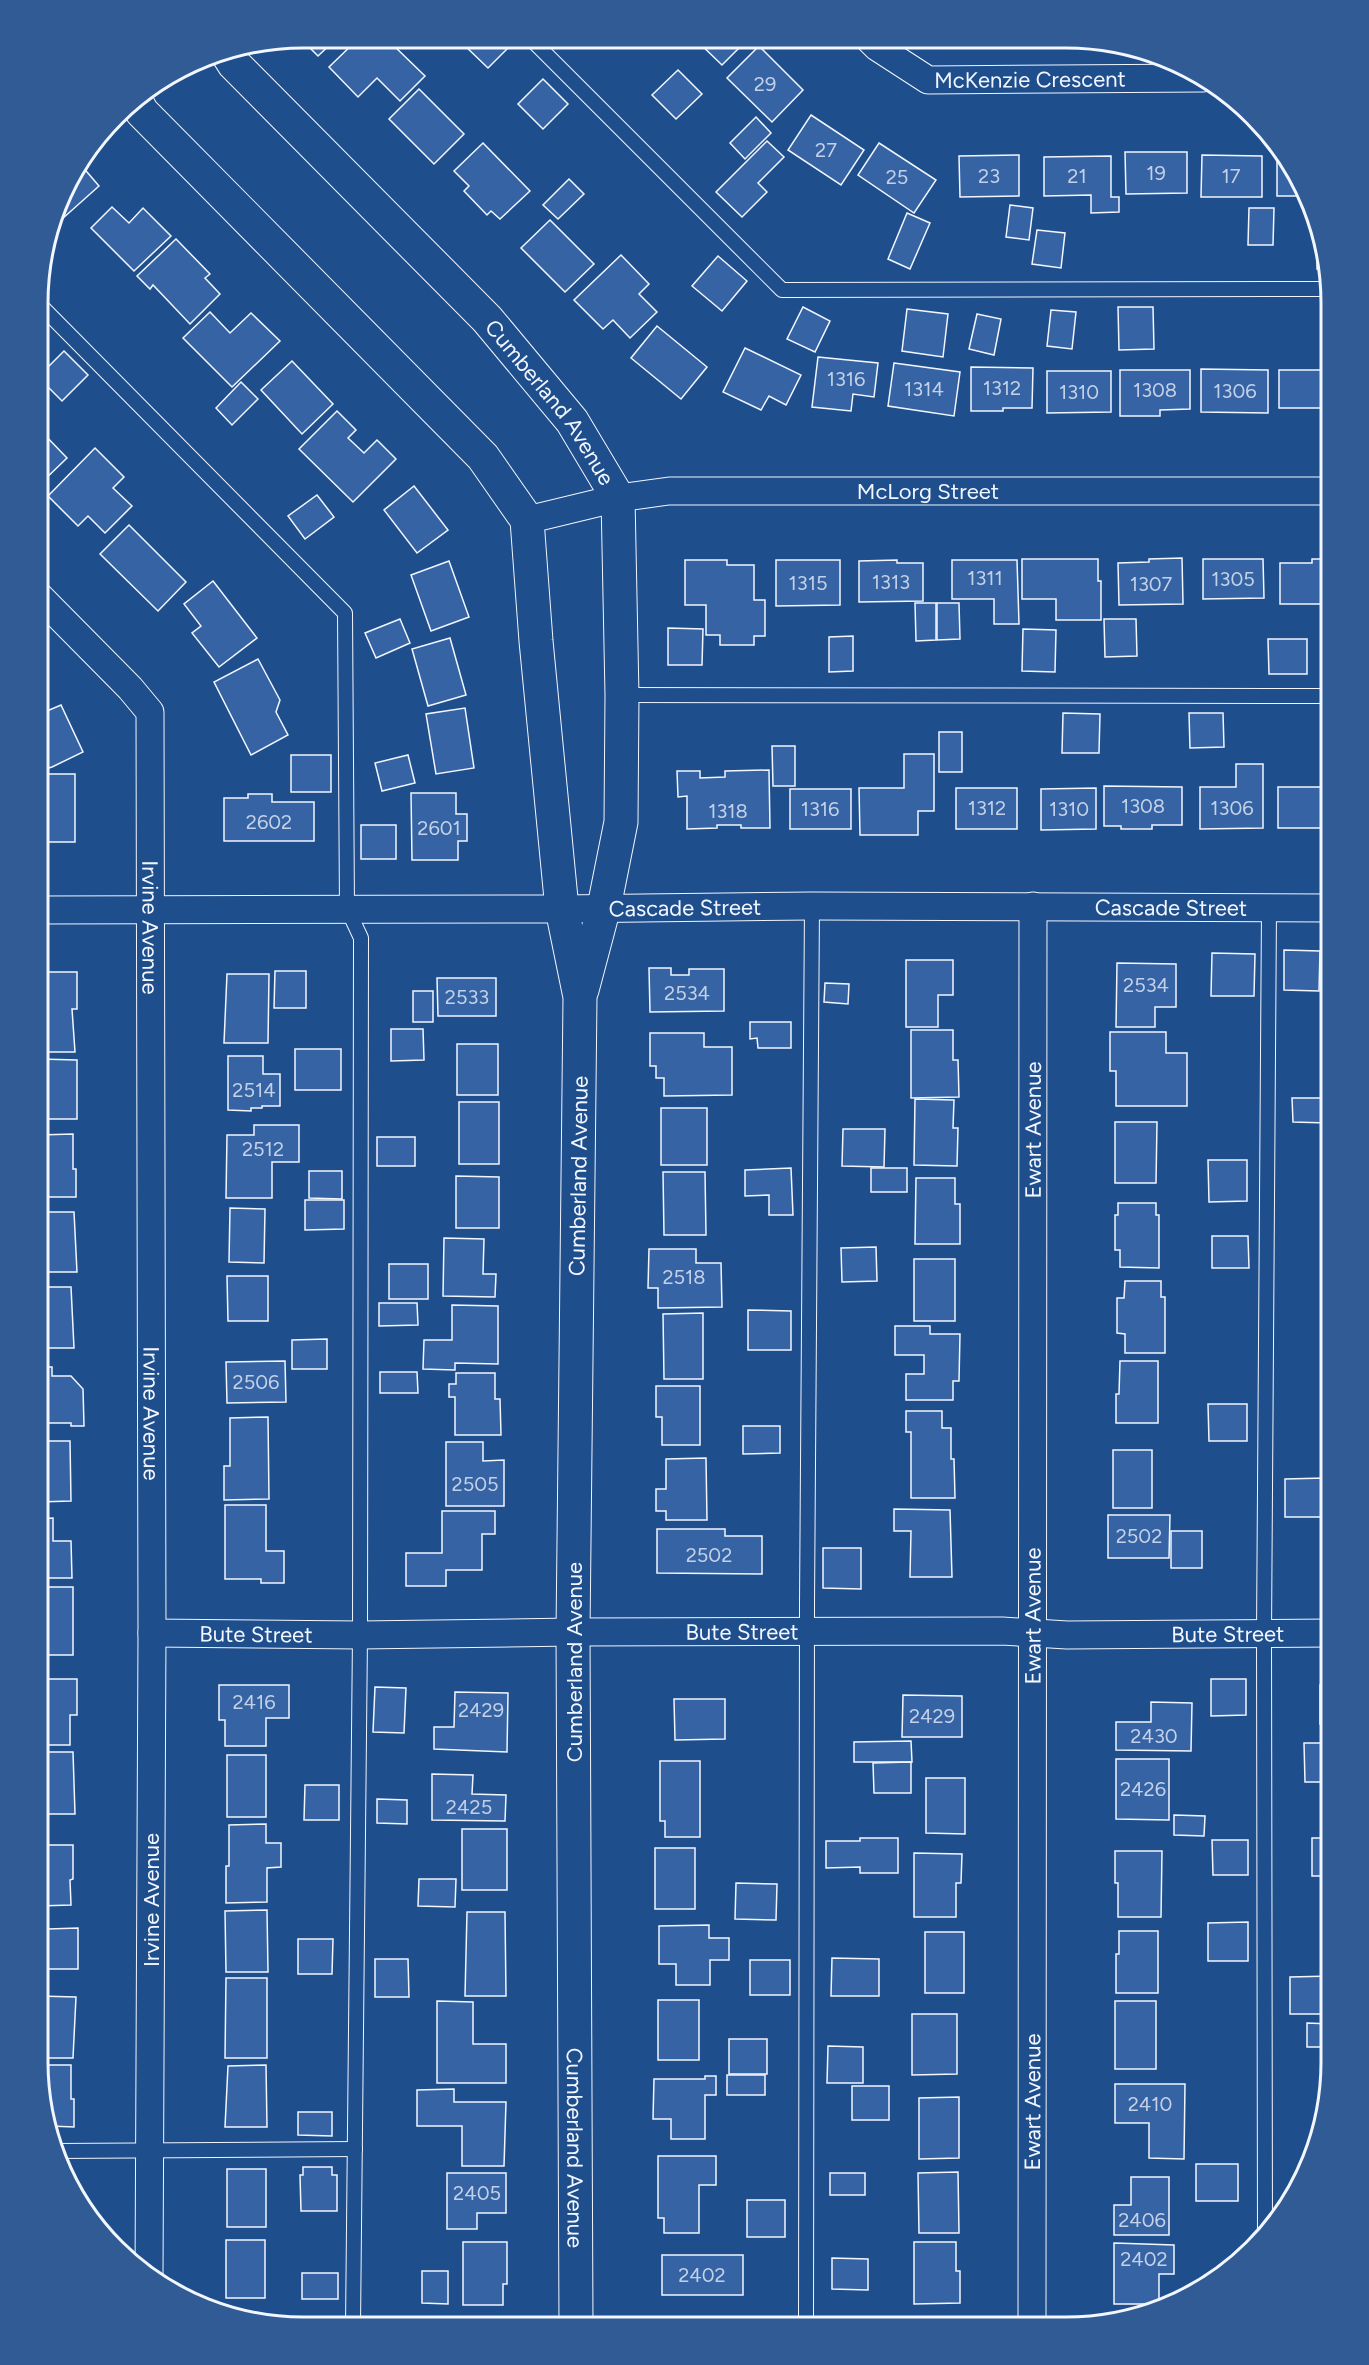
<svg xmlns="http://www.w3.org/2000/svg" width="1369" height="2365" font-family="Figtree,sans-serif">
<rect width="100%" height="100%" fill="#1f4e8c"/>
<!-- building -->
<g fill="#3563a3" stroke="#f2f6ff" stroke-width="1.5">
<path d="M300,38H337L318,56Z"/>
<path d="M359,38H400L393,45L425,76L400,101L377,78L358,97L329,67Z"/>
<path d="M447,38H464L455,46Z"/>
<path d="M467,38H502L510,46L488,68L462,43Z"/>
<path d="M695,39H748L722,65Z"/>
<path d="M759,46L803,90L772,122L727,78Z"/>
<path d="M678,70L702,94L676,119L652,95Z"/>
<path d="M543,79L568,104L543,129L518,104Z"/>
<path d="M419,89L464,134L434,164L389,119Z"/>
<path d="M811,115L864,150L841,185L788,150Z"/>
<path d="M756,117L771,133L745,159L730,143Z"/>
<path d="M767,141L784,157L758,183L767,192L742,217L716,192Z"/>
<path d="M483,143L530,191L500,219L491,211L487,215L464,191L469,186L454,171Z"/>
<path d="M879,143L936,180L914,213L858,175Z"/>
<path d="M1125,152H1187V193L1126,194Z"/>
<path d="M1019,155V196L960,197L959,156Z"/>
<path d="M1202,155L1262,156V197H1201Z"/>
<path d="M1277,155H1285L1308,196H1277Z"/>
<path d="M1111,156V197H1119V212L1091,213V195L1044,196V157Z"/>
<path d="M81,165L99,186L52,228L65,185Z"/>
<path d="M569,179L584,194L558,219L543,205Z"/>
<path d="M1010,205L1033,208L1029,240L1006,237Z"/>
<path d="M112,207L129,223L143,208L171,236L134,271L91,228Z"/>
<path d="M1249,208H1274L1273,245H1248Z"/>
<path d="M907,213L930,223L910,269L888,259Z"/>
<path d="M550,220L594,264L565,292L521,248Z"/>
<path d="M1037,230L1065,233L1061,268L1032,264Z"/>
<path d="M1317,233H1318L1325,269H1317Z"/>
<path d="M176,239L210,274L205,278L220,294L190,324L153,285L150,289L137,276Z"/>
<path d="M621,255L649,284L639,294L657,312L630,338L613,320L603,329L574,300Z"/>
<path d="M718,256L747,281L722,311L692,286Z"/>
<path d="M803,307L830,321L815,352L787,339Z"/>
<path d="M1118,307H1153L1154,349L1119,350Z"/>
<path d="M907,309L948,314L943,357L902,351Z"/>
<path d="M1051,310L1076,312L1072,349L1047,346Z"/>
<path d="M210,312L230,333L251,313L280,341L232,387L183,338Z"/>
<path d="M977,314L1001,319L994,355L969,349Z"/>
<path d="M657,326L707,367L681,399L631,358Z"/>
<path d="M745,348L801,375L786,405L769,396L761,410L723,392Z"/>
<path d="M64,351L88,375L62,401L40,379V375Z"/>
<path d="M818,357L878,363L874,397L853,394L851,411L812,407Z"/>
<path d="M292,361L333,404L302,434L261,390Z"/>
<path d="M894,363L960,372L954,416L888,406Z"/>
<path d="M971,367L1033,368L1032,408H1003V411H971Z"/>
<path d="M1201,369L1268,370V413L1201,412Z"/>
<path d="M1120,370H1190V409L1160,410V416H1120Z"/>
<path d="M1279,370H1331V414H1329V408H1279Z"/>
<path d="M1047,371H1111V412L1047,413Z"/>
<path d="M241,382L258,399L232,425L216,408Z"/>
<path d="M337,411L356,430L348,438L364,453L377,440L396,459L353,502L299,449Z"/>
<path d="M40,430L67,458L39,485Z"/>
<path d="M95,448L124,477L113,488L132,506L105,533L88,516L78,526L48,496Z"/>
<path d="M414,486L448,530L417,553L384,510Z"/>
<path d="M317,495L334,517L305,539L288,516Z"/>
<path d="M129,525L186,582L158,611L100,554Z"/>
<path d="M1182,558L1183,604L1119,605L1118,563L1149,562V559Z"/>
<path d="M1022,559H1098V581H1101V620H1056V599H1022Z"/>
<path d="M1203,559H1263L1264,598L1203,599Z"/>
<path d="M1312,559H1331V604H1280V563H1312Z"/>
<path d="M685,560H727V565H754V600H765V636H754V645H720V635H706V605H685Z"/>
<path d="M776,560H840V605L776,606Z"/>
<path d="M897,560V563H923V601L859,602V561Z"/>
<path d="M952,560H1017L1019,624H994V599H952Z"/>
<path d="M449,561L469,617L431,631L411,575Z"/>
<path d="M213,581L257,638L219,667L192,633L201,626L184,604Z"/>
<path d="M915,603H936V640L916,641Z"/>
<path d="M937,603H959L960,639L937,640Z"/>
<path d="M400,619L410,643L376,658L365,633Z"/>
<path d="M1104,619H1136L1137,656L1105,657Z"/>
<path d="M668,628L703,629L702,665H668Z"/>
<path d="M1023,629L1056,630L1055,672L1022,671Z"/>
<path d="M853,636V671L829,672V637Z"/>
<path d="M450,638L466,695L428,706L412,649Z"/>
<path d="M1268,639H1307V674H1269Z"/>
<path d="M258,659L280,700L276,712L288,735L251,755L214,682Z"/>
<path d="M39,696L47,711L61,705L83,752L52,767L39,771Z"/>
<path d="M465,708L474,768L436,774L426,714Z"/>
<path d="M1063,713L1100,714L1099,753H1062Z"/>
<path d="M1189,713H1223L1224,747L1190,748Z"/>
<rect x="939" y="732" width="23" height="40"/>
<path d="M772,746H795V786H773Z"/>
<path d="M904,754H934V811H918V835H860L859,788H904Z"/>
<rect x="291" y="755" width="40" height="37"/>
<path d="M408,755L415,783L382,791L375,763Z"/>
<path d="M1236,764H1263V828L1200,829V787H1236Z"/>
<path d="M769,770L770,828H741V825H717V828L687,829V796L678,797L677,771H700V778L725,777V771Z"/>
<rect x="39" y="774" width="36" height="68"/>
<path d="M1104,786L1182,787V825H1152V829H1121V826H1104Z"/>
<rect x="1278" y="787" width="53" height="41"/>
<rect x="956" y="788" width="61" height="41"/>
<path d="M1096,788V829L1041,830V789Z"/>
<rect x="790" y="789" width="61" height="40"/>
<path d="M411,793H456V814H467V841H458V860H412Z"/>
<path d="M248,794H272V802H314V841H224V798H248Z"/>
<rect x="361" y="825" width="35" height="34"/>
<path d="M1284,950L1320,951L1319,991L1284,990Z"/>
<path d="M1212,953L1255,954L1254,996H1211Z"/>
<path d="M906,960H953V995H938V1027H906Z"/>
<path d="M1117,963L1176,964V1007H1155V1027H1116Z"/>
<path d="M649,968H671V975H689V969H724V1011L650,1012Z"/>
<path d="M275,971H306V1008H274Z"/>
<path d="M39,972H77V1009H72L75,1052H39Z"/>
<path d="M227,974H269L268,1043H224Z"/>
<path d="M437,978H496V1016H438Z"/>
<path d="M825,983L849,984L848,1004L824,1002Z"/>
<rect x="413" y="991" width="20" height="31"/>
<path d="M750,1022H791V1048H758L757,1038L750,1039Z"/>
<path d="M391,1029H423L424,1060L391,1061Z"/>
<path d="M911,1030H953V1060H958L959,1097L911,1098Z"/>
<path d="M1110,1032H1166V1053H1187V1106H1116V1071H1110Z"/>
<path d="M650,1033H704V1047H732V1095L664,1096V1078H656V1066H650Z"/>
<rect x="457" y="1044" width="41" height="51"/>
<rect x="295" y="1049" width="46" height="41"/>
<path d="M228,1056H263V1074H280V1106H262V1108H251V1111L228,1110Z"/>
<path d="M39,1059L77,1060V1119H39Z"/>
<path d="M1292,1098H1328V1123L1293,1122Z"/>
<path d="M915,1099L954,1100L953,1128H958L957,1166L914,1165Z"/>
<rect x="459" y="1102" width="40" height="62"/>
<rect x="661" y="1108" width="46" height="57"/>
<path d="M1115,1122H1157L1156,1183H1115Z"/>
<path d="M254,1125H299V1162H272V1198H226L227,1135H254Z"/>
<path d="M843,1129H885L884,1167L842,1166Z"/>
<path d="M73,1134V1169H76V1197H39V1135Z"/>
<rect x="377" y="1137" width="38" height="29"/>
<path d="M1208,1160H1247V1201L1209,1202Z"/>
<path d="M791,1168L793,1215H769V1195L745,1196V1170Z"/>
<rect x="871" y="1168" width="36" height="24"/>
<path d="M309,1171H342V1199L309,1198Z"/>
<path d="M663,1172H705L706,1235H664Z"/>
<path d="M456,1176L499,1177V1228H456Z"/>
<path d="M916,1178H955V1204H960V1244H915Z"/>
<path d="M305,1200H344V1229L305,1230Z"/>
<path d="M1118,1203H1156V1215H1159V1268L1120,1267V1250H1115V1215H1118Z"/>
<path d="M230,1208L265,1209L264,1263L229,1262Z"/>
<path d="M39,1212H74L77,1272H38Z"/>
<rect x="1327" y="1226" width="4" height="22"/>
<path d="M1212,1236H1248L1249,1268H1212Z"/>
<path d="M444,1238L484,1239L483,1274H496L495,1297L443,1296Z"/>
<path d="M876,1247L877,1281L842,1282L841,1248Z"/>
<path d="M649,1249H696V1263H721L722,1307L658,1308V1288H648Z"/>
<rect x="914" y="1259" width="41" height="62"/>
<rect x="389" y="1264" width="39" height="35"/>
<path d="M227,1276H268V1321H228Z"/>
<path d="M1125,1281H1161V1297H1165V1353H1125V1334L1117,1333V1298H1124Z"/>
<path d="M38,1287H71L74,1348H38Z"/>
<path d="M379,1303H417L418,1325L379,1326Z"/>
<path d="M452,1305L498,1306V1364L455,1363V1370L423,1369L424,1340H452Z"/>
<path d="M748,1310L791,1311V1350H748Z"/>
<path d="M703,1313V1379H664L663,1314Z"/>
<path d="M895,1326H930V1334H960L959,1381H953V1400H906V1374H924V1355H895Z"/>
<path d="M327,1339V1369H292V1340Z"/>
<rect x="1323" y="1341" width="8" height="33"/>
<path d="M285,1361L286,1402L227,1403L226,1362Z"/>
<path d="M1120,1361H1158V1423H1116V1394H1119Z"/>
<path d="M38,1367H52V1376H71L83,1389L84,1426H71V1423H38Z"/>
<path d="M380,1372H417L418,1393H380Z"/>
<path d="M456,1373H495V1399H500L501,1435H455V1397H449V1384H456Z"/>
<path d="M656,1386H700V1445H662V1417H656Z"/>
<path d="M1208,1404H1247V1441H1209Z"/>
<path d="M906,1411H942V1428H951V1459H954L955,1498H911V1432H906Z"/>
<path d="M268,1417L269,1499L224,1500V1466H230V1418Z"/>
<path d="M743,1426H780V1453L743,1454Z"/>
<path d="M38,1441H70L71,1501L38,1502Z"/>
<path d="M446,1442H483V1461L504,1460V1506H446Z"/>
<rect x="1113" y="1450" width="39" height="58"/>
<path d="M706,1458L707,1520H666V1511H656V1489H666V1459Z"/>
<path d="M1325,1478V1517H1285V1479Z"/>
<path d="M225,1505H266V1551H284V1583H261V1579H225Z"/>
<path d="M894,1509L950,1510L952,1577H910L911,1531H894Z"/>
<path d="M442,1511H495V1534H482V1570H446V1586H406V1553H442Z"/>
<path d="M1108,1515H1170L1169,1558H1108Z"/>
<path d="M53,1518V1541H71L72,1578H38V1519Z"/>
<path d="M657,1529H725V1536H762V1574L657,1573Z"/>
<rect x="1171" y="1531" width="31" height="37"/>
<path d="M823,1548H861V1589L823,1588Z"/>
<rect x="38" y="1587" width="35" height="68"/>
<path d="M38,1679H77V1715H70V1745H38Z"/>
<path d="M1211,1679H1246V1715L1211,1716Z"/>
<path d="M219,1685H289V1718H266V1746H225V1720H219Z"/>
<rect x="1320" y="1685" width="11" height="39"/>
<path d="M375,1687L406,1688L404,1733L373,1732Z"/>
<path d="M455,1692L508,1693L507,1752L434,1749V1727H454Z"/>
<path d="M903,1695L962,1696V1737H902Z"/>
<path d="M674,1699H725V1739L675,1740Z"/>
<path d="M1151,1702L1192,1703L1191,1751L1116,1750V1722H1151Z"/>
<path d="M911,1741L912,1762H854V1742Z"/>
<path d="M1304,1743H1331V1782H1305Z"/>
<path d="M38,1752H73L75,1814H38Z"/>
<rect x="227" y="1755" width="39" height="62"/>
<path d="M1116,1759H1169V1820L1116,1819Z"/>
<path d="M660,1761H700V1837H665V1821H660Z"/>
<path d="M911,1762V1793H874L873,1763Z"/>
<path d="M432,1774L473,1775L472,1794L506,1795L505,1821L432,1820Z"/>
<path d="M926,1778H965V1834L926,1833Z"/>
<path d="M305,1785H339V1820H304Z"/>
<path d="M377,1799L407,1800V1824L377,1823Z"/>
<path d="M1174,1815L1205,1816L1204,1836L1174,1835Z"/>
<path d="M266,1824V1843H281V1867L267,1868V1902L226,1903V1866H229V1825Z"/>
<rect x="462" y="1829" width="45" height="61"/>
<path d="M860,1838H898V1873H860V1867L826,1868V1841H860Z"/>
<rect x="1312" y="1838" width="19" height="38"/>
<path d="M1212,1840H1248V1875H1213Z"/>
<path d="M38,1845H73V1879L70,1880L71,1905L38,1906Z"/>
<rect x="655" y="1848" width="40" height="61"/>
<path d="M1115,1851H1162L1161,1917H1118V1883H1115Z"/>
<path d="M914,1853L962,1854L961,1883H956V1917H914Z"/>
<path d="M419,1879H456L455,1907L418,1906Z"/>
<path d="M736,1883L777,1884L776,1920L735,1919Z"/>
<path d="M267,1910L268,1972H226L225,1911Z"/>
<path d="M467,1912H505L506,1996H465Z"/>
<path d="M38,1913H48V1929L78,1928V1969H38Z"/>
<path d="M1248,1922V1961H1208V1923Z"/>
<path d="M709,1925V1938H729V1960H710V1985H676V1964H659V1926Z"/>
<path d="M1119,1931H1158V1993H1116V1954H1119Z"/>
<rect x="925" y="1932" width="39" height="61"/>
<path d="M298,1939H333L332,1974H298Z"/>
<path d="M832,1958L879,1959V1996H831Z"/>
<path d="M375,1959H408L409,1997H375Z"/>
<rect x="750" y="1960" width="40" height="35"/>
<path d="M1331,1976V2014H1290V1977Z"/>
<path d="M226,1978H267V2058H225Z"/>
<path d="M38,1996L76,1997L73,2058H38Z"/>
<rect x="658" y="2000" width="41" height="60"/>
<path d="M437,2001L473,2002V2044H506V2083H437Z"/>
<rect x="1115" y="2001" width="41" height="68"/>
<path d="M912,2014H957V2074L912,2075Z"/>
<path d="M1307,2023L1331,2024V2047H1307Z"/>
<rect x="729" y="2039" width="38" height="35"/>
<path d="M828,2046L863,2047V2083H827Z"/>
<path d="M38,2065H71V2099H74V2127L50,2126Z"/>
<path d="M266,2065L267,2127H225L228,2066Z"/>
<rect x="727" y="2075" width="38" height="20"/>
<path d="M705,2076H716V2095H705V2139H671V2119H653L654,2079H705Z"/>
<path d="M1115,2084H1185L1184,2159L1149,2158V2123H1115Z"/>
<rect x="852" y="2086" width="37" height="34"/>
<path d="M454,2089V2102H506L504,2166H462V2126H417V2090Z"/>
<path d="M1321,2089H1329L1325,2105H1321Z"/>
<path d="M959,2097V2158L919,2159V2098Z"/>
<path d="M298,2112H332V2136L298,2135Z"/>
<path d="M658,2156H716V2185H699V2233H664V2218H658Z"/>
<rect x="1196" y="2164" width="42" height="37"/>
<path d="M303,2167H332V2175H337V2211H301L300,2175H303Z"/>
<rect x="227" y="2169" width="39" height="58"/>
<path d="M958,2172L959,2233H919L918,2173Z"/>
<path d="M447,2173H506V2213H477V2229H447Z"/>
<rect x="830" y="2173" width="35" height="22"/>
<path d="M1131,2177H1169V2235H1114V2205H1131Z"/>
<path d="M1283,2199H1291L1283,2214Z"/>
<rect x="747" y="2200" width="38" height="37"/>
<rect x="226" y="2240" width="39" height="58"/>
<path d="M463,2242H507V2284H503V2305H463Z"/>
<path d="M914,2242H956V2271H960V2303L914,2304Z"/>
<path d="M1114,2243L1174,2245V2274H1159V2304H1114Z"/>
<rect x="662" y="2255" width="81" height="40"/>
<path d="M832,2258L868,2259V2290L832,2289Z"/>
<path d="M422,2271H448V2304L422,2303Z"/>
<rect x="302" y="2273" width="36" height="26"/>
</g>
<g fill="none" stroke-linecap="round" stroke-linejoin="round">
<defs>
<g id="lane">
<path d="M530,38L782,290L1329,289"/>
<path d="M40,305L345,613L347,908L361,938L360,1635L353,2326"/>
<path d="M622,695L1331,696"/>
<path d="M55,2151L355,2149"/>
<path d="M1265,2235L1264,1633L1269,909"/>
<path d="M806,2327L807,1604L812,906"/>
</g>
<g id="street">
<path id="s1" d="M869,39L877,47L928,80L1203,78"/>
<path id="s2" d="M527,520L618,498L669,491H1331"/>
<path id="s3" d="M39,596L130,688L150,712L152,1633L149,2277"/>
<path id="s4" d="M39,910L562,909L812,906L1331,908"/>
<path id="s5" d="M152,1633L360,1635L573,1632L1002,1631L1067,1635L1331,1633"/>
<path id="s6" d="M1032,2327L1033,906"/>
</g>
<g id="secondary">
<path id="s7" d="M227,53L234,64L487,319L572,421L618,498L622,695L621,822L604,907L582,990"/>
<path id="s8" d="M135,99L142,112L483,457L527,520L536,641L562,909L580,997L573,1632L576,2326"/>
</g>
</defs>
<!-- lane casing -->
<use href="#lane" stroke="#f2f6ff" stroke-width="16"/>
<!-- street casing -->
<use href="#street" stroke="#f2f6ff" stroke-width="29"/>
<!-- secondary casing -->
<use href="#secondary" stroke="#f2f6ff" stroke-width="35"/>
<!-- lane -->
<use href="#lane" stroke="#1f4e8c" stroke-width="14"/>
<!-- street -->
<use href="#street" stroke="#1f4e8c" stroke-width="27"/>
<!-- secondary -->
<use href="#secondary" stroke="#1f4e8c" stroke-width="33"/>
</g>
<g text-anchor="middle" stroke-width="4.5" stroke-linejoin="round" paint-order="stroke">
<!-- number labels -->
<g font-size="20" fill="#c3d1e8">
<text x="765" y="91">29</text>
<text x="826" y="157">27</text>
<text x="1156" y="180">19</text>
<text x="989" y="183">23</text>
<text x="1077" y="183">21</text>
<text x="1231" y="183">17</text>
<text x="897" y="184">25</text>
<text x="846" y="386">1316</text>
<text x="1002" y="395">1312</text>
<text x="924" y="396">1314</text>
<text x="1155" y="397">1308</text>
<text x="1235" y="398">1306</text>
<text x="1079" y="399">1310</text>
<text x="985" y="585">1311</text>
<text x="1233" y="586">1305</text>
<text x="891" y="589">1313</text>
<text x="808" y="590">1315</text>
<text x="1151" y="591">1307</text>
<text x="1143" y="813">1308</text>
<text x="987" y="815">1312</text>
<text x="1232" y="815">1306</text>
<text x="820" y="816">1316</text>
<text x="1069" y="816">1310</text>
<text x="728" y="818">1318</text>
<text x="269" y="829">2602</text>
<text x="439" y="835">2601</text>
<text x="1146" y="992">2534</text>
<text x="687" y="1000">2534</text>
<text x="467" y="1004">2533</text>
<text x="254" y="1097">2514</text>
<text x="263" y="1156">2512</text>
<text x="684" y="1284">2518</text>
<text x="256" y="1389">2506</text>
<text x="475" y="1491">2505</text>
<text x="1139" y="1543">2502</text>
<text x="709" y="1562">2502</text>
<text x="254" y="1709">2416</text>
<text x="481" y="1717">2429</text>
<text x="932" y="1723">2429</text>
<text x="1154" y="1743">2430</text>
<text x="1143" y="1796">2426</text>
<text x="469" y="1814">2425</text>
<text x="1150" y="2111">2410</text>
<text x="477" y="2200">2405</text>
<text x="1142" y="2227">2406</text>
<text x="1144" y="2266">2402</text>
<text x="702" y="2282">2402</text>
</g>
<!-- street labels -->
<g font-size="22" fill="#f2f6ff" stroke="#1f4e8c">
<text dy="8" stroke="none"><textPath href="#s1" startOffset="174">McKenzie Crescent</textPath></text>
<text dy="8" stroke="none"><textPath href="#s7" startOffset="477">Cumberland Avenue</textPath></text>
<text dy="8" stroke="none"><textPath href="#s2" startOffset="404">McLorg Street</textPath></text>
<text dy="8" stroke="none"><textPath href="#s4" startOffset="646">Cascade Street</textPath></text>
<text dy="8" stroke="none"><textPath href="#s4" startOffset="1132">Cascade Street</textPath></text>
<text dy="8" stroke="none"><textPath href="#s3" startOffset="376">Irvine Avenue</textPath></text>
<text dy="8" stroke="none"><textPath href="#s6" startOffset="1197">Ewart Avenue</textPath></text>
<text transform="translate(578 1176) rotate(-89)" y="8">Cumberland Avenue</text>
<text dy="8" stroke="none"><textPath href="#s3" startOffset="862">Irvine Avenue</textPath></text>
<text dy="8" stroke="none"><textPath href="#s6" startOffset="711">Ewart Avenue</textPath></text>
<text dy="8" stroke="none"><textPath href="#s5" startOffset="590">Bute Street</textPath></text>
<text dy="8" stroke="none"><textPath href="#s5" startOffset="104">Bute Street</textPath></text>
<text dy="8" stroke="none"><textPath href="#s5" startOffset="1076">Bute Street</textPath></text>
<text transform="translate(574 1662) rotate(-90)" y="8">Cumberland Avenue</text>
<text transform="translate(151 1900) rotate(-90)" y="8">Irvine Avenue</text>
<text dy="8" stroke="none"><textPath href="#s6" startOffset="225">Ewart Avenue</textPath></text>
<text dy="8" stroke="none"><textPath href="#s8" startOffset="2208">Cumberland Avenue</textPath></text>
</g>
</g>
<!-- crop -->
<path d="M0 0H1369V2365H0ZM303 48H1066A255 255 0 0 1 1321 303V2062A255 255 0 0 1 1066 2317H303A255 255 0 0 1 48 2062V303A255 255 0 0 1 303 48Z" fill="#305b95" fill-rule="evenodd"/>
<path fill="none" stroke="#f2f6ff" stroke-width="3" d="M303 48H1066A255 255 0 0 1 1321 303V2062A255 255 0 0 1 1066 2317H303A255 255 0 0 1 48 2062V303A255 255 0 0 1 303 48Z"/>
</svg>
